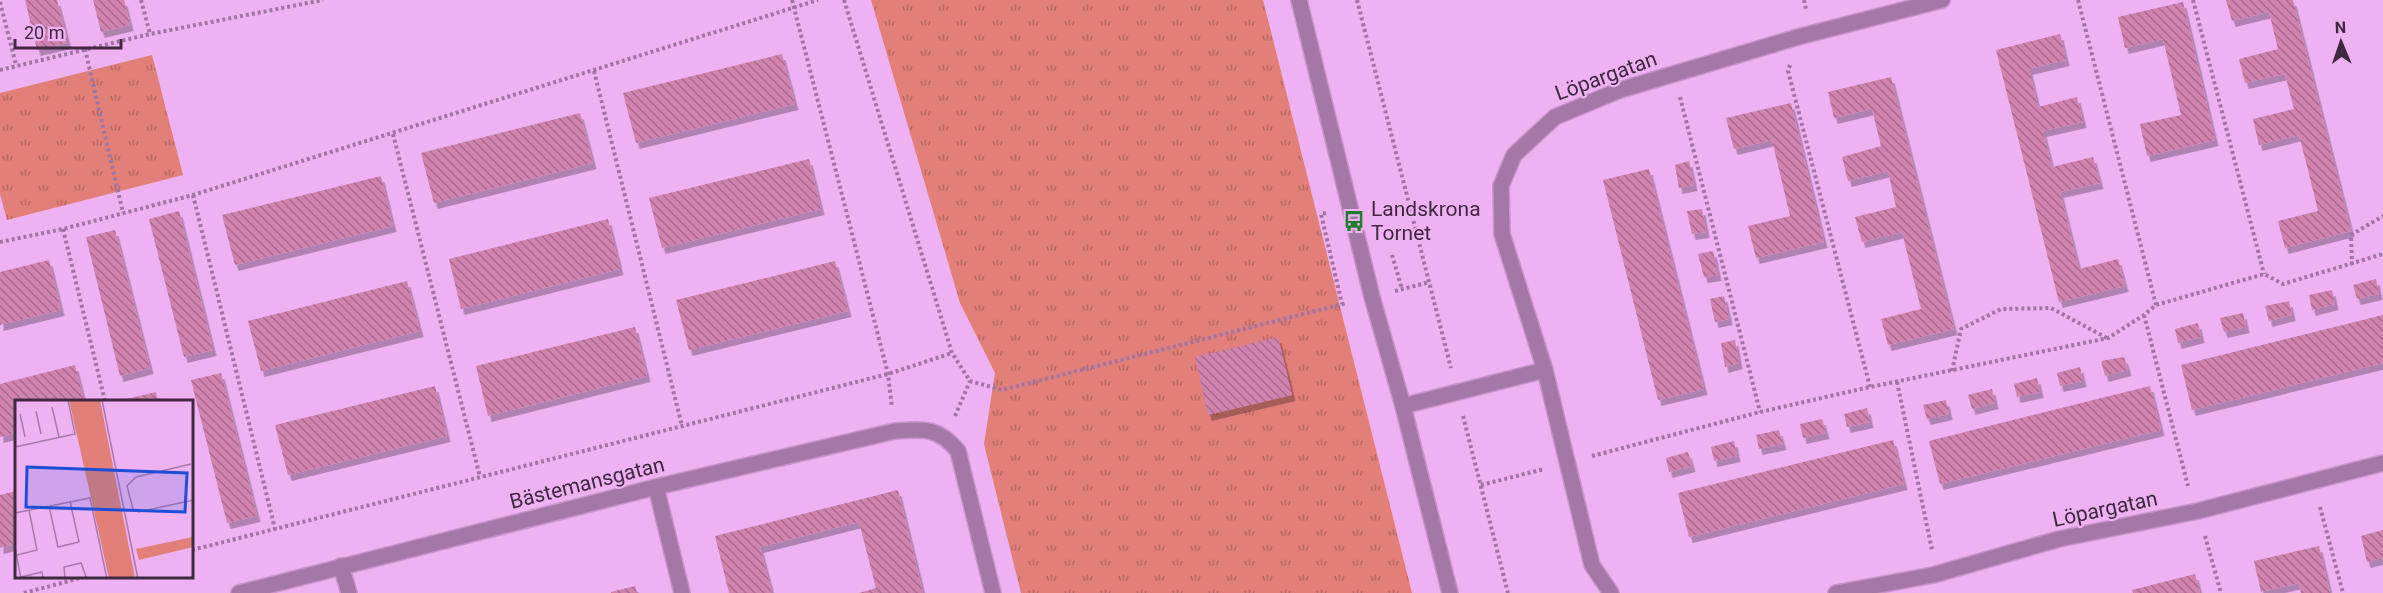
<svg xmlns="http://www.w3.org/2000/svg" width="2383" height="593" font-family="Roboto,sans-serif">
<defs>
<pattern id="park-tufts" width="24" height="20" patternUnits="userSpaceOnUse" patternTransform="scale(1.5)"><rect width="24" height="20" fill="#e17f78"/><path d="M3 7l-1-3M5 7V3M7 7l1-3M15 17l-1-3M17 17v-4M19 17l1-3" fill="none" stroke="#b86864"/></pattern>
<pattern id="building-back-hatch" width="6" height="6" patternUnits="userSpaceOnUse" patternTransform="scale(1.5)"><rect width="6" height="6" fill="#d083af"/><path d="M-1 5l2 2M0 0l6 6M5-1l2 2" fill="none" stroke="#aa6b90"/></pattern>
<filter id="shadow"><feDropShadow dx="3.5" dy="6" stdDeviation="0" flood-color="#0004"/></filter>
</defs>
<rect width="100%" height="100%" fill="#eeb1f1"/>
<!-- park -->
<g fill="url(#park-tufts)">
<path d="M871,0H1263L1412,593H1021L984,444L995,373L960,303Z"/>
<path d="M152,55L183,175L7,220L0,194V93Z"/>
</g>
<!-- building -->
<g fill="url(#building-back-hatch)" filter="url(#shadow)">
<path d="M25,0H57L68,43L37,50Z"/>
<path d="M93,0H124L130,25L101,32Z"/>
<path d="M2226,0H2293L2351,231L2285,248L2278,221L2318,211L2309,174L2299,135L2259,145L2253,119L2294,109L2285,74L2245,83L2239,59L2278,49L2269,12L2232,21Z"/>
<path d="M2183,2L2215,140L2147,156L2140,124L2181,115L2163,39L2125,48L2118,17Z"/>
<path d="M2060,34L2066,60L2029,69L2038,107L2077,97L2083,122L2043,131L2052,167L2093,157L2100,183L2060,192L2079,269L2118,259L2125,286L2059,302L1996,50Z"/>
<path d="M782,54L795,104L636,143L623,93Z"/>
<path d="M1891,77L1954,329L1888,345L1881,319L1921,309L1902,232L1862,242L1855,217L1896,207L1888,171L1848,181L1842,157L1881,146L1872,109L1834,118L1828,92Z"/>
<path d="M1791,103L1824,242L1756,258L1748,226L1790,216L1772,140L1734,149L1726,118Z"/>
<path d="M580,113L593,163L434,203L421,153Z"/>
<path d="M809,159L821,209L662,248L649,198Z"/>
<path d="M1689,161L1694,185L1679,188L1675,165Z"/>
<path d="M1649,169L1704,389L1658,400L1603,180Z"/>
<path d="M381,176L393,226L235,265L222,215Z"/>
<path d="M1702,209L1706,232L1692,234L1687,211Z"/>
<path d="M179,211L213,350L184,357L149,219Z"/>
<path d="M608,219L620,269L461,309L449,259Z"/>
<path d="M115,230L150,368L120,376L86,237Z"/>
<path d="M1713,251L1718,275L1704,277L1698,254Z"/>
<path d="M49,260L61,310L0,325V272Z"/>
<path d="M835,261L848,311L689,350L676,300Z"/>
<path d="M2376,279L2379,294L2357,299L2353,285Z"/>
<path d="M407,281L420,331L261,371L248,321Z"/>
<path d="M2332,290L2335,304L2312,310L2309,295Z"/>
<path d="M1724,296L1729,319L1715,322L1710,299Z"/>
<path d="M2289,301L2292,315L2269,321L2265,306Z"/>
<path d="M2243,313L2246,327L2224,332L2220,318Z"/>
<path d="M2383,315V363L2192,410L2181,365Z"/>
<path d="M2198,323L2201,337L2178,343L2175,329Z"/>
<path d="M635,327L647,376L488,416L476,366Z"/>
<path d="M1278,337L1292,395L1208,415L1195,357Z"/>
<path d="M1735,340L1739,363L1725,367L1721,343Z"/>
<path d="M2124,357L2128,370L2105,376L2101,361Z"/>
<path d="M75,365L84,401H16V433L0,437V384Z"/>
<path d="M2080,367L2083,381L2060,386L2057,373Z"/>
<path d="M221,373L257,516L227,523L191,380Z"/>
<path d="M2037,378L2040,392L2017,397L2014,384Z"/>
<path d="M435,386L447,436L288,475L275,425Z"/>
<path d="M2150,386L2161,430L1940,484L1929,441Z"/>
<path d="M1992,389L1995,403L1972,409L1968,395Z"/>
<path d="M156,392L158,401H127L126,399Z"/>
<path d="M1946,400L1949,414L1927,419L1923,405Z"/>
<path d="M1867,408L1870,422L1847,427L1844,414Z"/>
<path d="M1822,419L1826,433L1803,438L1800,424Z"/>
<path d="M1779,430L1783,444L1759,449L1756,435Z"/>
<path d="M1893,440L1904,484L1689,537L1678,493Z"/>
<path d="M1734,441L1737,456L1714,461L1711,447Z"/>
<path d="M1688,452L1692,466L1669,472L1666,458Z"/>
<path d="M898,490L923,593H859L876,588L859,522L760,547L772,593H729L715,536Z"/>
<path d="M16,491V544L0,548V495Z"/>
<path d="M2383,530V558L2367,562L2361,536Z"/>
<path d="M2319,546L2330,593H2301L2299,583L2261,592L2254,561Z"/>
<path d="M2195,574L2200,593H2133L2132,590Z"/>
<path d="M635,586L637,593H611V592Z"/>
</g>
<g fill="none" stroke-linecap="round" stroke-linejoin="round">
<defs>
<g id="minor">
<path d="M1299,0L1372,297L1403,406L1450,593"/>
<path d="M1403,406L1545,370"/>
<path d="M656,487L682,593"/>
<path d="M341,566L349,593"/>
<path d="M239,593L656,487L895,431C924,429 938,427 958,451L993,593"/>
<path d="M1611,593L1592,565L1545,370L1502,234L1501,186L1514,155L1555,117L1620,90L1798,37L1942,0"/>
<path d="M1836,593L1933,575L2059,539L2198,511L2383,463"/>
</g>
</defs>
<!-- minor casing -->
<use href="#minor" stroke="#c893ca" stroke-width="18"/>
<!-- path -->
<g stroke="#a174a3" stroke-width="4" stroke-dasharray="3 3" stroke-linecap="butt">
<path d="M141,0L150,34"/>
<path d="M792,0L888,374L892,407"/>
<path d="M844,0L952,353L970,381L1002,390L1347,303"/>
<path d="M1357,0L1451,368"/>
<path d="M1804,0L1806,9"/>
<path d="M2078,0L2156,305"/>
<path d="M2193,0L2264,274"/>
<path d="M0,2L16,65"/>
<path d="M85,49L123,213"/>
<path d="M1790,65L1788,71L1870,387"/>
<path d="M0,70L150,34L323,0"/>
<path d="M594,71L682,426"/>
<path d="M1680,97L1760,412"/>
<path d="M393,134L480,477"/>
<path d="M193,195L275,529"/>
<path d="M1326,213L1321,214L1342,304"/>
<path d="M63,229L105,401"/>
<path d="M0,242L63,229L193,195L818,0"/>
<path d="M1392,255L1402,289"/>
<path d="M2352,265L2351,235L2383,216"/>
<path d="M1395,291L1430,282"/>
<path d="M2144,315L2188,486"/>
<path d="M1952,371L1961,329L2001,309L2051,308L2107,338"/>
<path d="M1897,382L1932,550"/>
<path d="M955,416L970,381"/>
<path d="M1463,416L1508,593"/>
<path d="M1592,456L1760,412L1870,387L2108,338L2144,315L2156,305L2264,274L2283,284L2383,254"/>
<path d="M1481,485L1544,469"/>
<path d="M2320,507L2343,593"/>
<path d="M2205,536L2221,593"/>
<path d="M192,550L888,374L952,353"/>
<path d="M24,593L88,576"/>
</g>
<!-- minor -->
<use href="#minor" stroke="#a477a7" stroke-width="15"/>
</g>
<!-- icons -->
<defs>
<symbol id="bus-bare" viewBox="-9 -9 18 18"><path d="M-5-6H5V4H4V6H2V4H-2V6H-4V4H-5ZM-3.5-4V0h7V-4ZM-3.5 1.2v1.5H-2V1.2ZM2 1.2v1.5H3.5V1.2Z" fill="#217c2c" stroke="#eeb1f1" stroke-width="2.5" paint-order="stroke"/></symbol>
</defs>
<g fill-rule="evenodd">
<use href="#bus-bare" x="1339" y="206" width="30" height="30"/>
</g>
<g text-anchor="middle" stroke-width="4.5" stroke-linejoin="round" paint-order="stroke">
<!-- street labels -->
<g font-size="21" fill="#402841" stroke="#eeb1f1">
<text transform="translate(1606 76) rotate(-20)" y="7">Löpargatan</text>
<text transform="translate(587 483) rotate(-14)" y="7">Bästemansgatan</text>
<text transform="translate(2105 509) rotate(-12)" y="7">Löpargatan</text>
</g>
<!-- poi labels -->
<g font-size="21" fill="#402841" stroke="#eeb1f1" text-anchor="start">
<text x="1371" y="216">Landskrona<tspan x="1371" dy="24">Tornet</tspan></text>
</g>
</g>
<!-- overview -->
<g transform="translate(15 400)">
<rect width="178" height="178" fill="#eeb1f1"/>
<path d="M54,0H85L120,178H94ZM178,137V147L124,160L121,149Z" fill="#e17f78"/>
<path fill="none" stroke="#a87aab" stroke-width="1.5" d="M87,0L123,179M37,7L44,37M21,11L26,34M5,14L10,37M0,47L60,34L53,0M176,64L121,77L112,86L118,109L123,112L179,100M34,106L43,147L64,142L55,101M0,113L75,98L92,179M0,147L6,179M2,155L22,150L14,110M6,177L27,172L28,179M50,179L49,167L66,163L72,179"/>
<path fill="#1d4ed8" fill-opacity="0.15" stroke="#1d4ed8" stroke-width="3" d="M12,67L172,73L170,112L11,107Z"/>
<rect width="178" height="178" fill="none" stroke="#402841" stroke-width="3"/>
</g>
<!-- north arrow -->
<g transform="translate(2341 42) rotate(358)" stroke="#eeb1f1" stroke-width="4.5" paint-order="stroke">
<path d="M0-4.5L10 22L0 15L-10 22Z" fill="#402841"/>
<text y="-9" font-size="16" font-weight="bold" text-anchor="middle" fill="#402841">N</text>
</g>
<!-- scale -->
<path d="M15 39v9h106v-9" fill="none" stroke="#402841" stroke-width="3"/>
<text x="24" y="39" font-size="18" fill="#402841" stroke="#eeb1f1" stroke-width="4.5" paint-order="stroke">20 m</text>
</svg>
